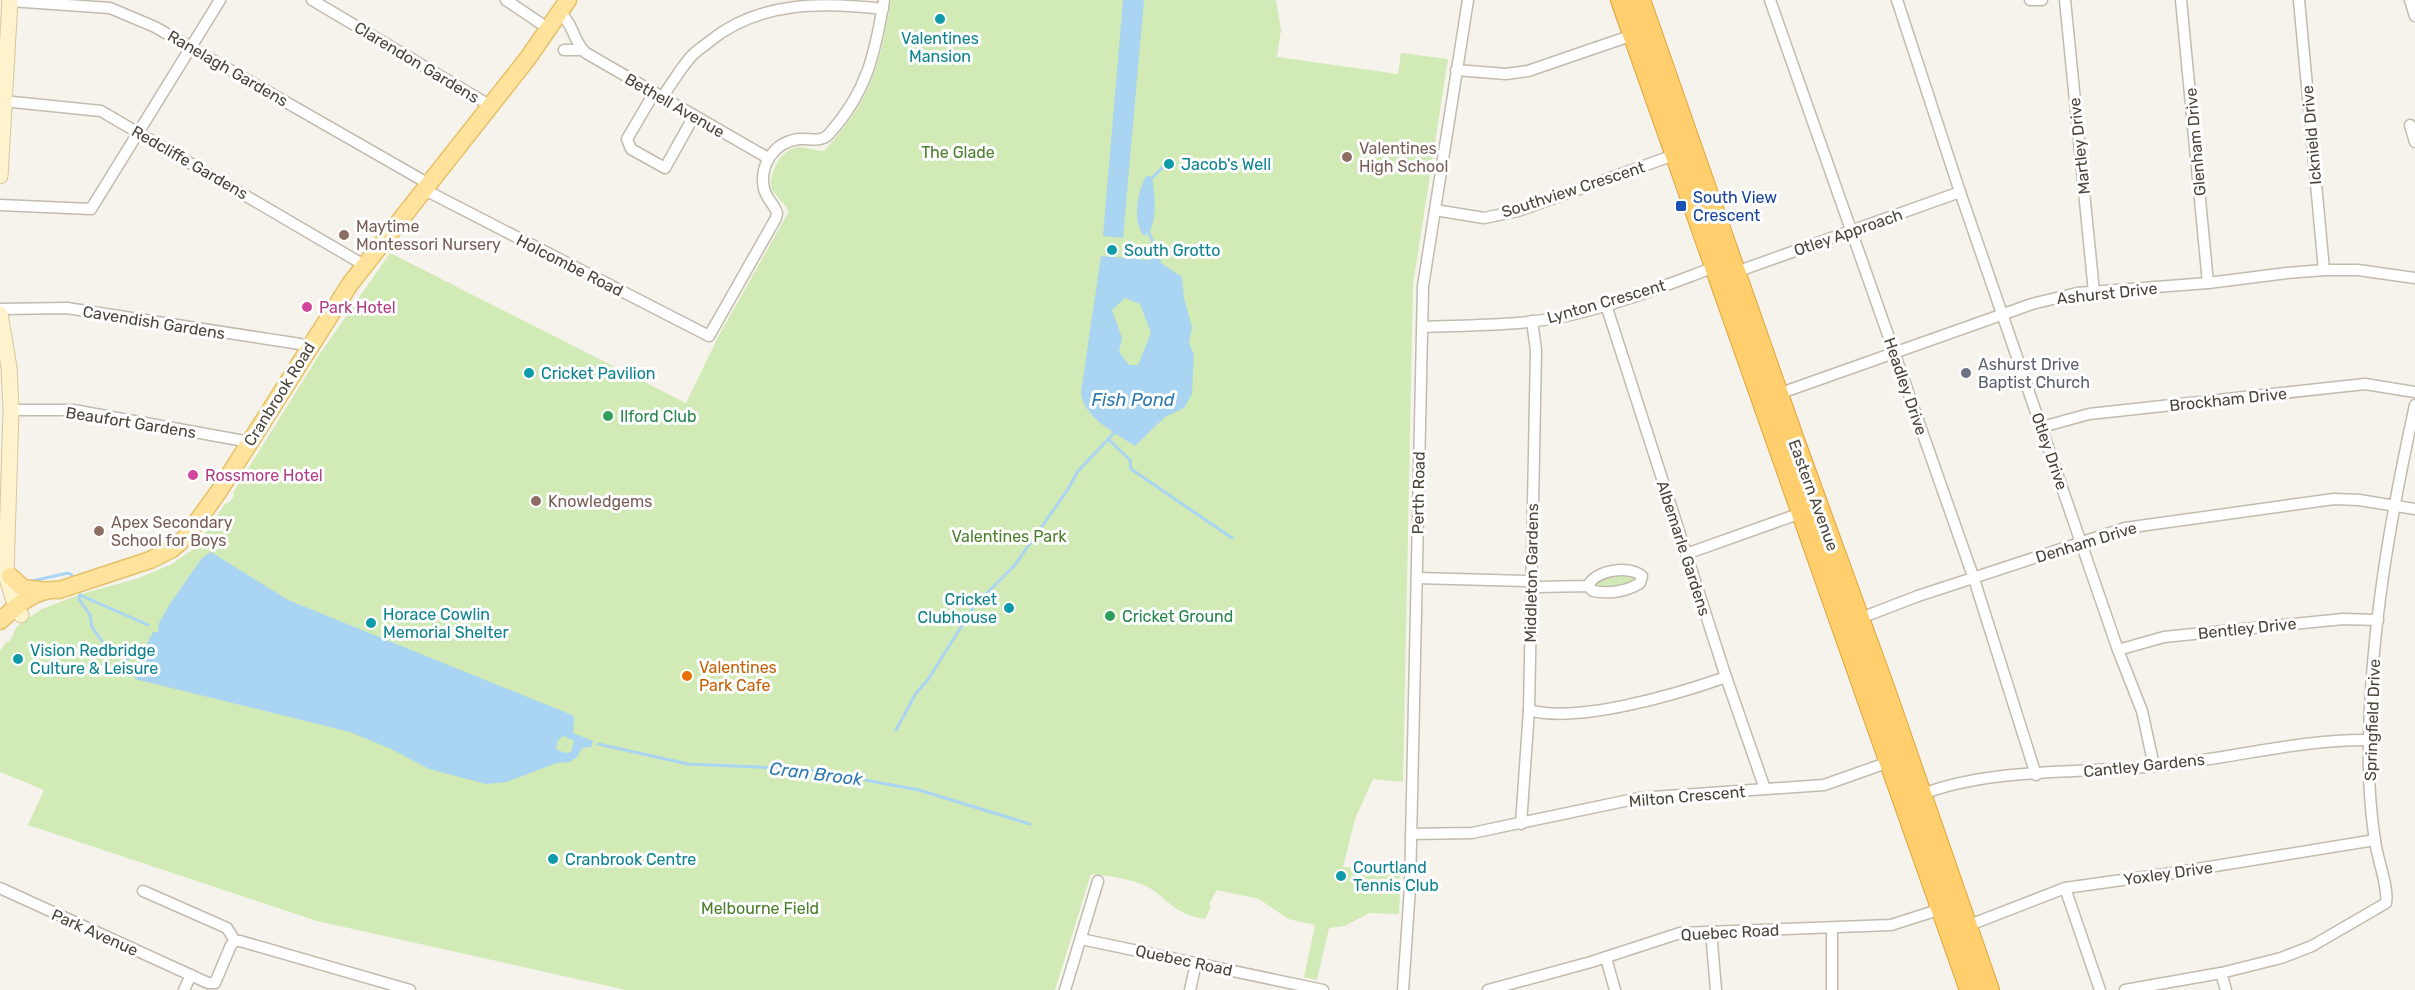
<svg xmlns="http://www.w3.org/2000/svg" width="2415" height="990" font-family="Rubik,sans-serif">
<rect width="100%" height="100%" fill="#f6f3ec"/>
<!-- green -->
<g fill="#d2eab5">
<path d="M891,0H1276L1281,30L1277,57L1398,74L1401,53L1448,59L1413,285L1403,782L1373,779L1355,819L1343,867L1401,870L1397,892L1400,894L1399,914L1369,913L1345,926L1329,928L1317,980L1304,977L1315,925L1288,919L1259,899L1217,890L1209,904L1211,907L1205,919C1181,915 1175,908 1157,893C1142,880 1111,876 1091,874L1055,990H626L317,921L28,825L44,790L0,772V651L6,642L10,641L17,626L42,609L81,594L139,578L172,564L195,548L225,504L230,502L234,496L233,493L319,355L390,253L686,403L719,335L788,213L787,208L771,189C769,173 781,148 799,147C807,147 816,151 824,151C872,99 879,68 891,0Z"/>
<path d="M1622,573L1637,578L1632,584L1599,590L1593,584L1598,579Z"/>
</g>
<!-- water -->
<g fill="#a9d4f2" fill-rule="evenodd">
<path d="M1123,0H1144L1123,238L1103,236Z"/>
<path d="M1147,175L1152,178C1155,193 1157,219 1149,233L1144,236C1132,223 1137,189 1147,175Z"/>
<path d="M1101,256L1150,260L1152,256L1160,257L1161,263L1182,277L1184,298L1192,327L1189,343L1194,355L1192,394L1184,408L1165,417L1135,446C1116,433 1083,418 1081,392ZM1125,298L1140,304L1151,333L1138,365H1129L1119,352L1122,338L1112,310Z"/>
<path d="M211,552L288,600L572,715L574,718L573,733L593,741L591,747L582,748L577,757L570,762L557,763L507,782L486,784L429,769L391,749L350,732L135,679V667L153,632H158L159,623L171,602L202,558ZM564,736L574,741L571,752L565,753L556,749L558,740Z"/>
</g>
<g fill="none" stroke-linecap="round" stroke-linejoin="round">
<!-- stream -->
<g stroke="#a9d4f2" stroke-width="3">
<path d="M1167,165L1169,164"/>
<path d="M1152,178L1163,167"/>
<path d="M1149,233L1155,247L1156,257"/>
<path d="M1112,257L1113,253"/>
<path d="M1108,439L1130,460L1131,469L1232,538"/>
<path d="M32,581L68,573L72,575"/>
<path d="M80,595L79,599L90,615L92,627L104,644L128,659"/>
<path d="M80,595L148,625"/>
<path d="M896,730L916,693L927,681L975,605L1015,565L1068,489L1078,471L1115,432"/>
<path d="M598,744L688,764L805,769L919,790L1030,824"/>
</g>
<defs>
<g id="street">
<path d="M312,0L491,106"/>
<path d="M506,0L549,29"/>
<path d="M1770,0L1974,579L2036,775"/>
<path d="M1897,0L1960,192L2118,650L2142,711L2154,766"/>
<path d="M2030,0H2042"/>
<path d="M2065,0L2094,292"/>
<path d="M2181,0L2208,283"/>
<path d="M2299,0L2324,270"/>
<path d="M2410,0L2415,16"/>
<path d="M10,1L110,8L155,27L429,184"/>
<path d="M560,13C574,24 573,42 586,53L768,158"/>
<path d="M564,50H582"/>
<path d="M1456,70L1506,74L1528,71L1633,35"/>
<path d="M654,93L627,139L631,149L665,168L694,116"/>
<path d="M662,97C671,85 679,71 689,59C694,52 703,47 710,41C759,1 823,2 883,9"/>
<path d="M3,101L101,111L364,265"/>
<path d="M2410,125L2415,142"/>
<path d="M425,190L709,336L776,218L777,213C774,204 766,198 764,189C759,165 774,142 799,139C810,138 821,143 829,134C867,92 875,54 884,0"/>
<path d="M0,205L91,209L220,0"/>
<path d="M1435,210L1484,218L1518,211L1674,155"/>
<path d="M1736,272L1960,192"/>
<path d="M1606,305L1726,677L1765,789"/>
<path d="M0,309L67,308L300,344L307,349"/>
<path d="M1423,327C1470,325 1520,326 1566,316C1617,305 1666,285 1715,267"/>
<path d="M1778,394L2032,304L2077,293L2208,283L2287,273L2324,270H2358L2415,278"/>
<path d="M11,410H73L250,442"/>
<path d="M2042,427L2089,414L2365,384L2415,392"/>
<path d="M1686,554L1801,513"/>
<path d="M1417,578L1527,581L1537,587L1588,586L1593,591C1608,594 1626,592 1640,583L1642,576C1629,565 1595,570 1588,586"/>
<path d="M1858,619L1918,596L2125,528L2334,499L2359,500L2415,509"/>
<path d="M2118,650L2164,637L2343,619L2378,620"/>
<path d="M1529,710C1577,724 1678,694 1726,677"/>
<path d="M1920,795C1991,767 2080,774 2155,766C2227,760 2297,739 2369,740"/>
<path d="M1521,824L1529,710L1536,350L1532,321"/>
<path d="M1411,834L1472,833L1639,798L1824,785L1889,762"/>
<path d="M0,888L208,983H215L231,945L235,941H240L410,990"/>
<path d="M2065,888L2100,990"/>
<path d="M143,891L227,928L235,941"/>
<path d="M1967,926L2065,888L2172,873L2375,840"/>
<path d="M1711,931L1716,990"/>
<path d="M1081,939L1323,990"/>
<path d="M1606,958L1615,990"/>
<path d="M2221,973L2226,990"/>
<path d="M184,990L191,975"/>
<path d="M1065,990L1098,881"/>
<path d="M1190,990L1196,963"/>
<path d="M1403,990L1410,888L1423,286L1468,0"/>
<path d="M1488,990L1591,962L1680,933L1891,925L1941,909"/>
<path d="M1832,990V928"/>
<path d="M2125,990L2221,973L2281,958L2312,946L2386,903C2389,888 2377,858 2375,841C2370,808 2368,773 2369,740C2371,627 2391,515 2415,405"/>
</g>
<g id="secondary">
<path d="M0,176L10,0"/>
<path d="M0,314L9,367L11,410L6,575L14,601L21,615"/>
</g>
<g id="primary">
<path d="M10,576L23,588L46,591"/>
<path d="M0,621C15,607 37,587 59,590L150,560L172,549L186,537L219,491L350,284L528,58L568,0"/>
</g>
<g id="highway">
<path d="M1621,0L1970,990"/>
<path d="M1640,0L1794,440L1885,690L1989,990"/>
</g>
</defs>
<!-- street casing -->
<use href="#street" stroke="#c2bbae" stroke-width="13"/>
<!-- secondary casing -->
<use href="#secondary" stroke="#d6c79b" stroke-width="17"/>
<!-- primary casing -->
<use href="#primary" stroke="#e6c16a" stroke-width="19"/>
<!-- highway casing -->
<use href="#highway" stroke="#e0a43c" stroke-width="22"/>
<!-- street -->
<use href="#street" stroke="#fff" stroke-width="10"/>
<!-- secondary -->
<use href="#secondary" stroke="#fff3cd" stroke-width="15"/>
<!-- primary -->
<use href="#primary" stroke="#ffe39c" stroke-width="16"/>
<!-- highway -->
<use href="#highway" stroke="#ffcf6e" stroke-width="20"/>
</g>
<!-- markers -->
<g fill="#0f9aa8" stroke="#fff" stroke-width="2">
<circle cx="940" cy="19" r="6"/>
<circle cx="1169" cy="164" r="6"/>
<circle cx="1112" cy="250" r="6"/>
<circle cx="529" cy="373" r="6"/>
<circle cx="1009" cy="608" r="6"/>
<circle cx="371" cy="623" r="6"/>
<circle cx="18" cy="659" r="6"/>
<circle cx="553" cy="859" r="6"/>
<circle cx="1341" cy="876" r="6"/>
</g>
<g fill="#8d6e63" stroke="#fff" stroke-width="2">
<circle cx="1347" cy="157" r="6"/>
<circle cx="344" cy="235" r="6"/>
<circle cx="536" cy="501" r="6"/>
<circle cx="99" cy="531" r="6"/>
</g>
<rect fill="#1a4fb4" stroke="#fff" stroke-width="2" x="1675" y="200" width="12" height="12" rx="3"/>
<g fill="#d1479c" stroke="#fff" stroke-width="2">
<circle cx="307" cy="307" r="6"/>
<circle cx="193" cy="475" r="6"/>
</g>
<circle fill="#6b7280" stroke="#fff" stroke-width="2" cx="1966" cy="373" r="6"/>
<g fill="#2e9e5b" stroke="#fff" stroke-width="2">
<circle cx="608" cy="416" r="6"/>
<circle cx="1110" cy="616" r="6"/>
</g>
<circle fill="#e8710a" stroke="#fff" stroke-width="2" cx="687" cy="676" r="6"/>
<g text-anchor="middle" stroke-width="6" stroke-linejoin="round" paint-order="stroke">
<!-- culture labels -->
<g font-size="16" fill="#0d838f" stroke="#fff" text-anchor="start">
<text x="940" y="44" text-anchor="middle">Valentines<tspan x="940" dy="18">Mansion</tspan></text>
<text x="1181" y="170">Jacob's Well</text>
<text x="1124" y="256">South Grotto</text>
<text x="541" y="379">Cricket Pavilion</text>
<text x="997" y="605" text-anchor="end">Cricket<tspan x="997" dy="18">Clubhouse</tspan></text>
<text x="383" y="620">Horace Cowlin<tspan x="383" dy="18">Memorial Shelter</tspan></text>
<text x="30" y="656">Vision Redbridge<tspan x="30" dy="18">Culture &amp; Leisure</tspan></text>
<text x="565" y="865">Cranbrook Centre</text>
<text x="1353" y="873">Courtland<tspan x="1353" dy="18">Tennis Club</tspan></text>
</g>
<!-- street labels -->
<g font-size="16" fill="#4b4439" stroke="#fff">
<text transform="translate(417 62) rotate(31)" y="6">Clarendon Gardens</text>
<text transform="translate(228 68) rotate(30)" y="6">Ranelagh Gardens</text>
<text transform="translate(675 105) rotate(30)" y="6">Bethell Avenue</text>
<text transform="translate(2311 135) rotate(-95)" y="6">Icknield Drive</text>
<text transform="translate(2195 142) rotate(-95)" y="6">Glenham Drive</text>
<text transform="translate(2079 146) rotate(-96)" y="6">Martley Drive</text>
<text transform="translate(190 162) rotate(30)" y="6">Redcliffe Gardens</text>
<text transform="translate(1573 189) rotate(-18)" y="6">Southview Crescent</text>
<text transform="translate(1848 232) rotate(-19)" y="6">Otley Approach</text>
<text transform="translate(570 265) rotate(27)" y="6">Holcombe Road</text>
<text transform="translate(2107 293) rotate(-6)" y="6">Ashurst Drive</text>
<text transform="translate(1606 301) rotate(-16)" y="6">Lynton Crescent</text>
<text transform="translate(154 322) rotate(9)" y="6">Cavendish Gardens</text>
<text transform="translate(1906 386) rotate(71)" y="6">Headley Drive</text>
<text transform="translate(279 394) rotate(-58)" y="6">Cranbrook Road</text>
<text transform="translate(2228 399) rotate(-6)" y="6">Brockham Drive</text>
<text transform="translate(131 422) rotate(9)" y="6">Beaufort Gardens</text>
<text transform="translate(2050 451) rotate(71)" y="6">Otley Drive</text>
<text transform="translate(1418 493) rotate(-89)" y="6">Perth Road</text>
<text transform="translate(1814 495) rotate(70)" y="6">Eastern Avenue</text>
<text transform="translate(2086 542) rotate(-17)" y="6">Denham Drive</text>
<text transform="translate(1684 548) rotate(72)" y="6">Albemarle Gardens</text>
<text transform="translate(1531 573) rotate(-89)" y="6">Middleton Gardens</text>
<text transform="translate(2247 628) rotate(-6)" y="6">Bentley Drive</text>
<text transform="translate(2372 720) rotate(-88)" y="6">Springfield Drive</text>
<text transform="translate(2144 765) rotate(-6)" y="6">Cantley Gardens</text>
<text transform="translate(1687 796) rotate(-5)" y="6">Milton Crescent</text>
<text transform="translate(2168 873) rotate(-8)" y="6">Yoxley Drive</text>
<text transform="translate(95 932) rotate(24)" y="6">Park Avenue</text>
<text transform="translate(1730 932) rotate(-3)" y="6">Quebec Road</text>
<text transform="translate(1184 960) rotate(12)" y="6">Quebec Road</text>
</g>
<!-- education labels -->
<g font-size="16" fill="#785e54" stroke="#fff" text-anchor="start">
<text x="1359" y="154">Valentines<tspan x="1359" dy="18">High School</tspan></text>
<text x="356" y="232">Maytime<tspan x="356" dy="18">Montessori Nursery</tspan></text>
<text x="548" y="507">Knowledgems</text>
<text x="111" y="528">Apex Secondary<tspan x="111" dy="18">School for Boys</tspan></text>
</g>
<!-- park labels -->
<g font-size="16" fill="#4a7f2a" stroke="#fff">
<text x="958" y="158">The Glade</text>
<text x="1009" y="542">Valentines Park</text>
<text x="760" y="914">Melbourne Field</text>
</g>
<!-- transit labels -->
<g font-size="16" fill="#164399" stroke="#fff" text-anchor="start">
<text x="1693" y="203">South View<tspan x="1693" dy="18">Crescent</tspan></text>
</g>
<!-- hotel labels -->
<g font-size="16" fill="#b23c85" stroke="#fff" text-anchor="start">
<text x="319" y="313">Park Hotel</text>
<text x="205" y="481">Rossmore Hotel</text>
</g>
<!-- worship labels -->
<g font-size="16" fill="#5b616d" stroke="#fff" text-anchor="start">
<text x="1978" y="370">Ashurst Drive<tspan x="1978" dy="18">Baptist Church</tspan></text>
</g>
<!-- leisure labels -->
<g font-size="16" fill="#27864d" stroke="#fff" text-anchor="start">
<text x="620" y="422">Ilford Club</text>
<text x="1122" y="622">Cricket Ground</text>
</g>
<!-- food labels -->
<g font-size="16" fill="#c56008" stroke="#fff" text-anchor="start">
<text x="699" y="673">Valentines<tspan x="699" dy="18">Park Cafe</tspan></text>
</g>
<!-- water labels -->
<g font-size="18" font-style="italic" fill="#2e7ab2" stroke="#fff">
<text x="1133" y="406">Fish Pond</text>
<text transform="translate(816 774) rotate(7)" y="6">Cran Brook</text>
</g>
</g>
</svg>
